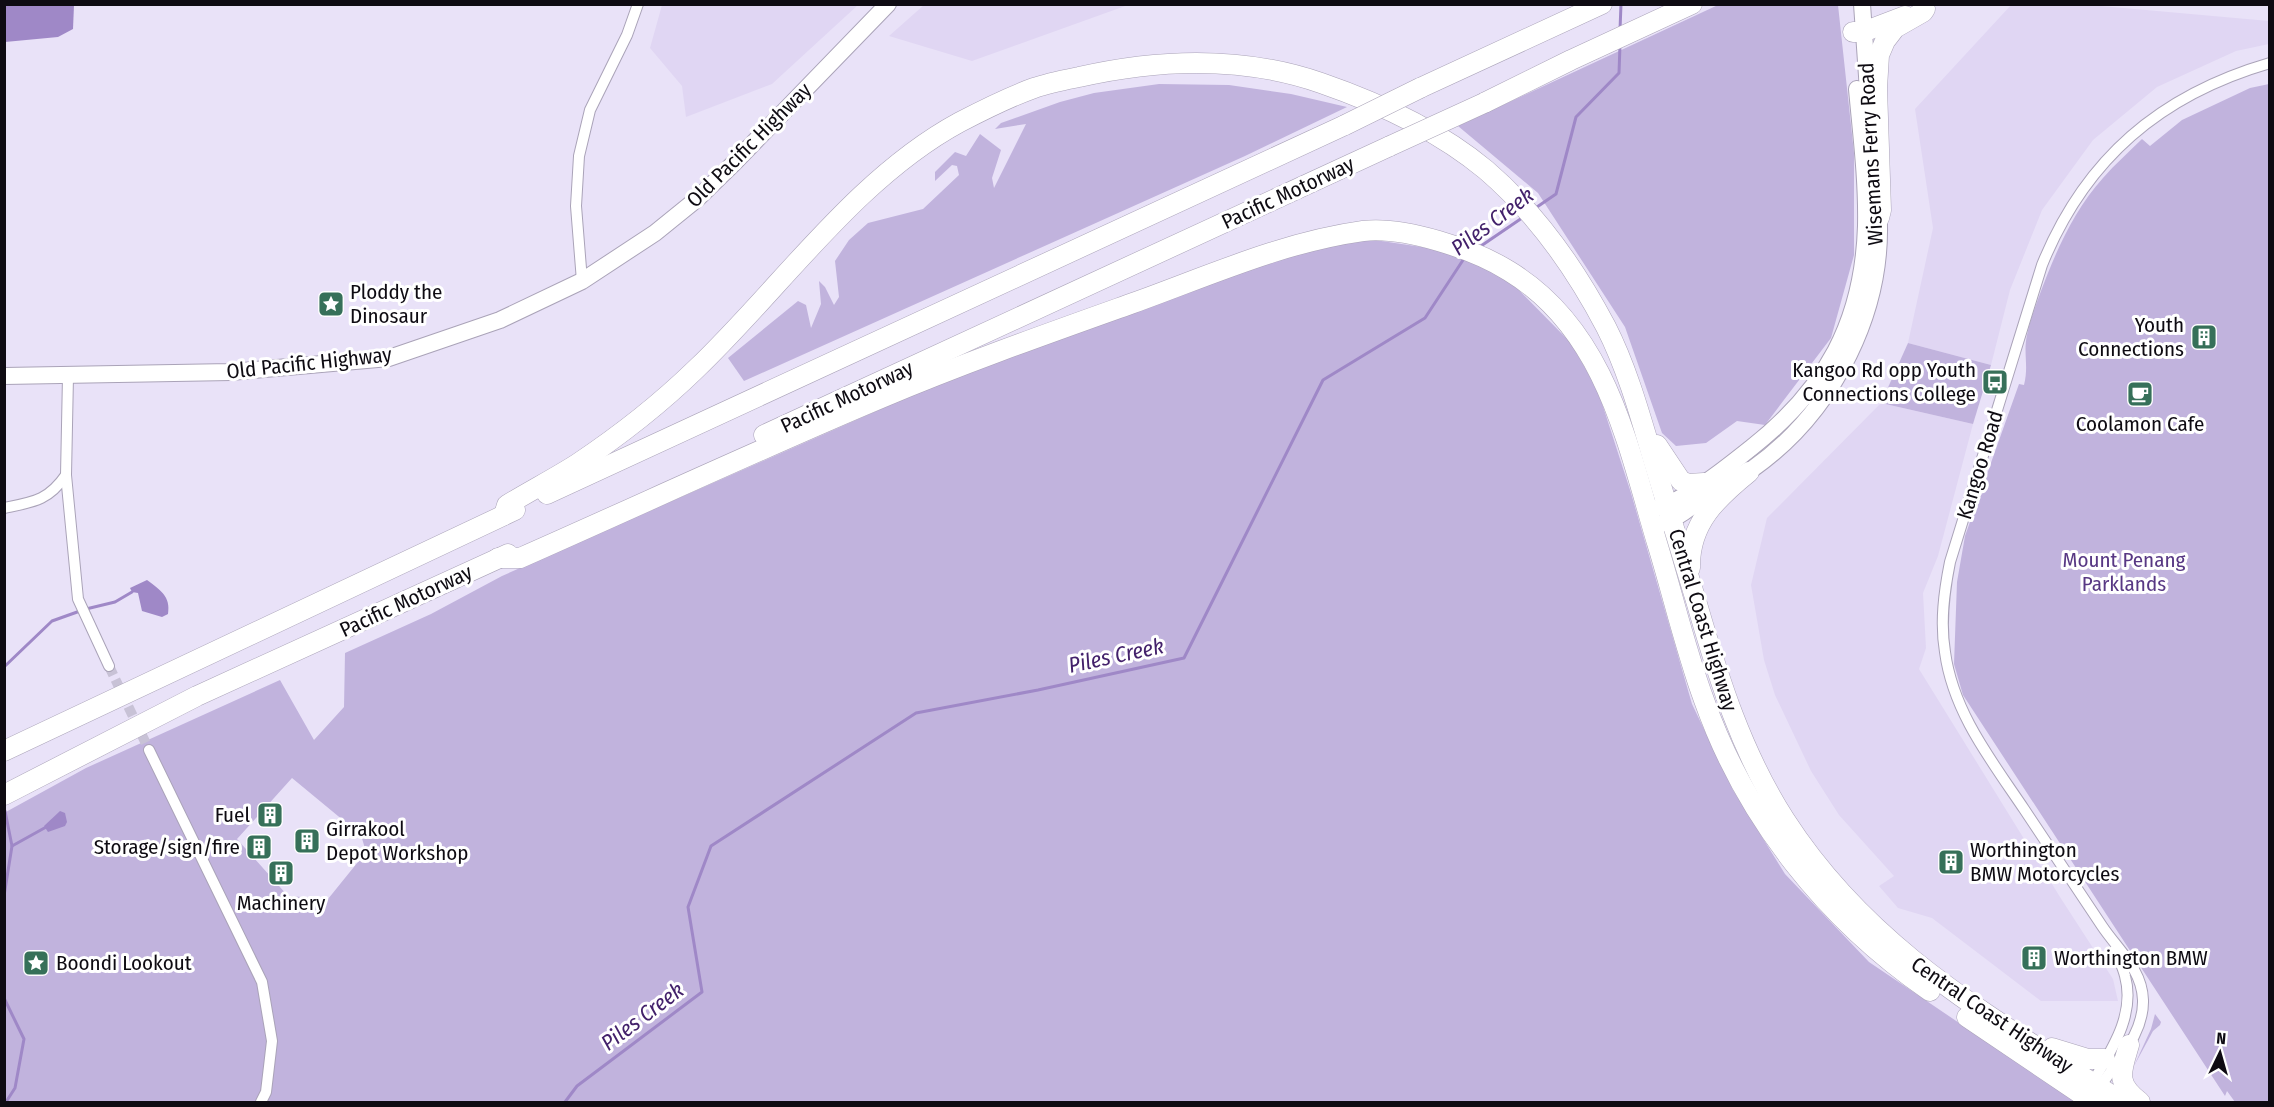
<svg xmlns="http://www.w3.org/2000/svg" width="2274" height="1107" font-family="'Fira Sans Condensed',sans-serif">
<rect width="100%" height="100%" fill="#e9e2f8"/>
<!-- built -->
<g fill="#e0d6f3">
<path d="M2012,4L2090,5L2269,21V44L2236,51L2157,87L2093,140L2042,210L2010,290L1991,365L1908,343L1933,228L1915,109Z"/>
<path d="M662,5V4L858,5L772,84L686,117L682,86L650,48Z"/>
<path d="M924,5V4L1128,5L972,61L889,36Z"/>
<path d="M1881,403L1973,424L1938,556L1923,593L1926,648L1919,669L2060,897L2113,979L2118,1001H2041L1932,918L1898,908L1879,886L1894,876L1839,815L1811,771L1775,695L1764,660L1751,585L1767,518Z"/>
</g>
<!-- green -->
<g fill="#c1b3dd" fill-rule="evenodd">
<path d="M1718,5H1838L1854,153V255L1831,338L1765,425L1737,421L1706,443L1676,446L1662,433L1625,327L1538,193L1458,126Z"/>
<path d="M1159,84L1229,85L1291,94L1347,107L1245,156L744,381L728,358L798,301L806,305L811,328L821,304L819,281L825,287L834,305L839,297L835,261L849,240L868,223L923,209L959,175L957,166L952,165L935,181V172L955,152L966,156L980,134L1001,150L992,178L994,188L1026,124L995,129L1001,123L1060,102L1094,93Z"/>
<path d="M2269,84L2270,1102H2235L2227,1091L2225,1096L1963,695L1954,664L1957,582L1965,536L2019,384L2024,385C2029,366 2023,353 2027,335C2030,320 2036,305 2041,291C2056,251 2074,210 2103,178C2115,164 2129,152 2142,139L2150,146L2182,120L2250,88Z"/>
<path d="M1368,239L1442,250L1507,278L1571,343L1598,391L1631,493L1692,704L1733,790L1785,874L1869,962L2076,1102H291L287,1101L286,1102H5L4,813L86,768L280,680L314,740L344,707L345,653L431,614L502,576L965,372L1286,254ZM292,778L361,835L366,852L328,899L288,896L237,839Z"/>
<path d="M1908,343L1991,365L1973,424L1881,403Z"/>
<path d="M2155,1014L2161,1022L2160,1025L2153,1031L2134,1066L2151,1029Z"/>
</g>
<!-- water -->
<g fill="#9f88c7">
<path d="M5,4L74,5L73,29L58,37L5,42Z"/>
<path d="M147,580C160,590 171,596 168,614L162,617L142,611L138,593L132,592L130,588Z"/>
<path d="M60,811L65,813L67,822L65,826L48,832L44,826Z"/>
</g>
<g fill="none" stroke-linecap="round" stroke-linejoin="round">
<!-- stream -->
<g stroke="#9f88c7" stroke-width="3">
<path d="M1620,30L1621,4"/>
<path d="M1534,209L1556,194L1576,117L1619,73L1620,45"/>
<path d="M1478,248L1522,218"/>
<path d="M86,609L115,602L132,592"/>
<path d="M4,667L52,621L80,611"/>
<path d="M12,846L48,826"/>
<path d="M4,896L12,846L5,811"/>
<path d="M4,998L24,1039L15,1088L6,1102"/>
<path d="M565,1102L577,1086L702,992L688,907L711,846L916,713L1038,690L1184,658L1323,380L1425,318L1465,257"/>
</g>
<!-- street-tunnel -->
<path stroke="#c8c2d6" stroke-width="10" stroke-dasharray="10 5" stroke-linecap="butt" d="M109,666L149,750"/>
<defs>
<g id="street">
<path d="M582,281L576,206L579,156L590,110L627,35L638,4"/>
<path d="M68,376L66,475L78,599L109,666"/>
<path d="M4,508C33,502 48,501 66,475"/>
<path d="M149,750L262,982L272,1041L266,1092L261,1102"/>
<path d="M2091,1085C2110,1052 2136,1016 2125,976C2123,967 2118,958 2115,950"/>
<path d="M2097,1092C2114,1063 2144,1036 2143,1000C2142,969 2118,950 2102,926C2076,887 2050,848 2024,809C1991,760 1953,712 1945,652C1940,622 1944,592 1950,562L2042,265C2085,159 2160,95 2270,63"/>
</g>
<g id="primary">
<path d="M1862,4L1869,105"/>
<path d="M4,376L231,372L389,358L500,320L582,281L655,233L697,199L734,163L888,4"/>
<path d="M1655,509C1690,497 1722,471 1751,448C1826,389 1863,322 1866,226C1867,180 1861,134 1857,89"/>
<path d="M1661,524C1686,515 1704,495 1726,481C1733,476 1743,475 1751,470C1834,412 1887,308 1878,206"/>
</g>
<g id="highway">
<path d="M1853,32H1863L1905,16"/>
<path d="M1420,88L1602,4"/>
<path d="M1484,103L1571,60L1692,4"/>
<path d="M1879,218L1881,210L1877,88L1879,55L1885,41L1895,28L1923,12L1925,9"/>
<path d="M764,435L1390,146"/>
<path d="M1657,445L1681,481L1689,484L1704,483"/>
<path d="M547,494L1345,125"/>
<path d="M504,515L507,505C530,491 555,478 577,464C619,436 660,404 696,369C780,289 856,178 960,122C983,110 1009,97 1034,88C1048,83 1064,80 1079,77C1158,59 1243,56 1321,83C1379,103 1438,130 1486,170C1535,212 1576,270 1606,327C1627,368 1640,415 1653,459C1668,507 1682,556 1697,604C1719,680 1742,753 1785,820C1871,953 1994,1018 2122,1102"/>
<path d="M498,558H520C640,505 760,449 881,398C964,363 1049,333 1133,303C1208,276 1283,242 1363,231C1404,226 1474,249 1509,271C1606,330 1627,443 1657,543C1673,595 1685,649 1704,700C1746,819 1827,920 1930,991"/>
<path d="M1690,568C1689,523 1717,498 1749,472"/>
<path d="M4,751L515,510"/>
<path d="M4,795L197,696L508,554"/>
<path d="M1967,1017L2093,1102"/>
<path d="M2129,1045C2121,1072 2115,1083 2140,1102"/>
<path d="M2052,1048L2088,1059H2105"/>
</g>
</defs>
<!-- street casing -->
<use href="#street" stroke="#aaa3b8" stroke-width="12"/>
<!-- primary casing -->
<use href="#primary" stroke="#aaa3b8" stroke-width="18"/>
<!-- highway casing -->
<use href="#highway" stroke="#aaa3b8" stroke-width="21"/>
<!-- street -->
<use href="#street" stroke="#fff" stroke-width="10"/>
<!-- primary -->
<use href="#primary" stroke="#fff" stroke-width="16"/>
<!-- highway -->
<use href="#highway" stroke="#fff" stroke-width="20"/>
<defs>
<g id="highway-bridge">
<path d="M1345,125L1420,88"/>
<path d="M1390,146L1484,103"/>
</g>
</defs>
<!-- highway-bridge casing -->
<use href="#highway-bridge" stroke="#aaa3b8" stroke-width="21" stroke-linecap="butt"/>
<!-- highway-bridge -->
<use href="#highway-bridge" stroke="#fff" stroke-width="20"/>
</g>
<!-- icons -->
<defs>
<symbol id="sight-square" viewBox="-11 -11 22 22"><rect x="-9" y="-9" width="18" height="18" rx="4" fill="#367059" stroke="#fff"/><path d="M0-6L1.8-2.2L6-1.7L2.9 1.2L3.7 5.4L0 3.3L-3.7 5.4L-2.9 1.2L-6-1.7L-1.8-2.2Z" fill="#fff"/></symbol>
<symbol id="building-square" viewBox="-11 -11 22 22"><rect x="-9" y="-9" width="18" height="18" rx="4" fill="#367059" stroke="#fff"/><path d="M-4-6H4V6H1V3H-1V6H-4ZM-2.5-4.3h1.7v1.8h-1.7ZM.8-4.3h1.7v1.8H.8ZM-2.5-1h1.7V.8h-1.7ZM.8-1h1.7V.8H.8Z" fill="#fff"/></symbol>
<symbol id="bus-square" viewBox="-11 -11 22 22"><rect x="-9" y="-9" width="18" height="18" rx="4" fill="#367059" stroke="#fff"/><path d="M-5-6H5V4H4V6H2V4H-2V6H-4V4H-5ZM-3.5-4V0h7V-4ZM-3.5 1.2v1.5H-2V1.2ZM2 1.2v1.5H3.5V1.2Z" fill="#fff"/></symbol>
<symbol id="cafe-square" viewBox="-11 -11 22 22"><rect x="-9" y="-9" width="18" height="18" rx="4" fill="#367059" stroke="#fff"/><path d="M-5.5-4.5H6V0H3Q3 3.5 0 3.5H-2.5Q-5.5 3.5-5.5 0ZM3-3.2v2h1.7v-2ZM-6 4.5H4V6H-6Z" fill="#fff"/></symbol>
</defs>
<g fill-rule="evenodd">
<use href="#sight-square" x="316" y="289" width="30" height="30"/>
<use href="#building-square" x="2189" y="322" width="30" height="30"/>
<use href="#bus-square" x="1980" y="367" width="30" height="30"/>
<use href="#cafe-square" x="2125" y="379" width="30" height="30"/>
<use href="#building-square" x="255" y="800" width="30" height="30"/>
<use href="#building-square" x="292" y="826" width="30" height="30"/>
<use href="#building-square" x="244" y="832" width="30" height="30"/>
<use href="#building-square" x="1936" y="847" width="30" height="30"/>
<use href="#building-square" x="266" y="858" width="30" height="30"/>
<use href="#building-square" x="2019" y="943" width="30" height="30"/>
<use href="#sight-square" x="21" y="948" width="30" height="30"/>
</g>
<g text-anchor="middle" stroke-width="6" stroke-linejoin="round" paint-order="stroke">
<!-- street labels -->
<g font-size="21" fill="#0e0b12" stroke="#fff">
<text transform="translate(749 145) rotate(-45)" y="7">Old Pacific Highway</text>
<text transform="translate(1871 154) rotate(-93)" y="7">Wisemans Ferry Road</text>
<text transform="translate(1288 193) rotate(-25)" y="7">Pacific Motorway</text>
<text transform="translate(309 363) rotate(-6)" y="7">Old Pacific Highway</text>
<text transform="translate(847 397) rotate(-25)" y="7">Pacific Motorway</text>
<text transform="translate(1980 465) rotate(-73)" y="7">Kangoo Road</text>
<text transform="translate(406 601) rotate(-25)" y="7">Pacific Motorway</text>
<text transform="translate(1703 620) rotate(73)" y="7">Central Coast Highway</text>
<text transform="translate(1992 1015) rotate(34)" y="7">Central Coast Highway</text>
</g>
<!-- poi labels -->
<g font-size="21" fill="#0e0b12" stroke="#fff" text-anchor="start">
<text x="350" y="299">Ploddy the<tspan x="350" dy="24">Dinosaur</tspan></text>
<text x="2184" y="332" text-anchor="end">Youth<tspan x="2184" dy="24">Connections</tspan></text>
<text x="1976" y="377" text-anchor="end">Kangoo Rd opp Youth<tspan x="1976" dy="24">Connections College</tspan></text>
<text x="2140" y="431" text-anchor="middle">Coolamon Cafe</text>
<text x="250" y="822" text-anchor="end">Fuel</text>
<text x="326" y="836">Girrakool<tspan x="326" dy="24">Depot Workshop</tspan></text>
<text x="240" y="854" text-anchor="end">Storage/sign/fire</text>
<text x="1970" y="857">Worthington<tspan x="1970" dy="24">BMW Motorcycles</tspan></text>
<text x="281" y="910" text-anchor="middle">Machinery</text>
<text x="2054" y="965">Worthington BMW</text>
<text x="56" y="970">Boondi Lookout</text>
</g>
<!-- park labels -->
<g font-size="21" fill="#583884" stroke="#fff">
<text x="2124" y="567">Mount Penang<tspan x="2124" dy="24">Parklands</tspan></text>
</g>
<!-- water labels -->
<g font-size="22" font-style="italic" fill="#43216b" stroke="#fff">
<text transform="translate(1492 221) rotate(-37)" y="8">Piles Creek</text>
<text transform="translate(1116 655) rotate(-12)" y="8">Piles Creek</text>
<text transform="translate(642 1016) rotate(-37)" y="8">Piles Creek</text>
</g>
</g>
<!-- border -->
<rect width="2274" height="1107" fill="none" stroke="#0e0b12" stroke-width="12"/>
<!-- north arrow -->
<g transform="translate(2220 1053) rotate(5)" stroke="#ffffff" stroke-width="4.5" paint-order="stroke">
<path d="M0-4.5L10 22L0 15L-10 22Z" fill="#0e0b12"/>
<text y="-9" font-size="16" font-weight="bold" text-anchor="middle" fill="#0e0b12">N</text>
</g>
</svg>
